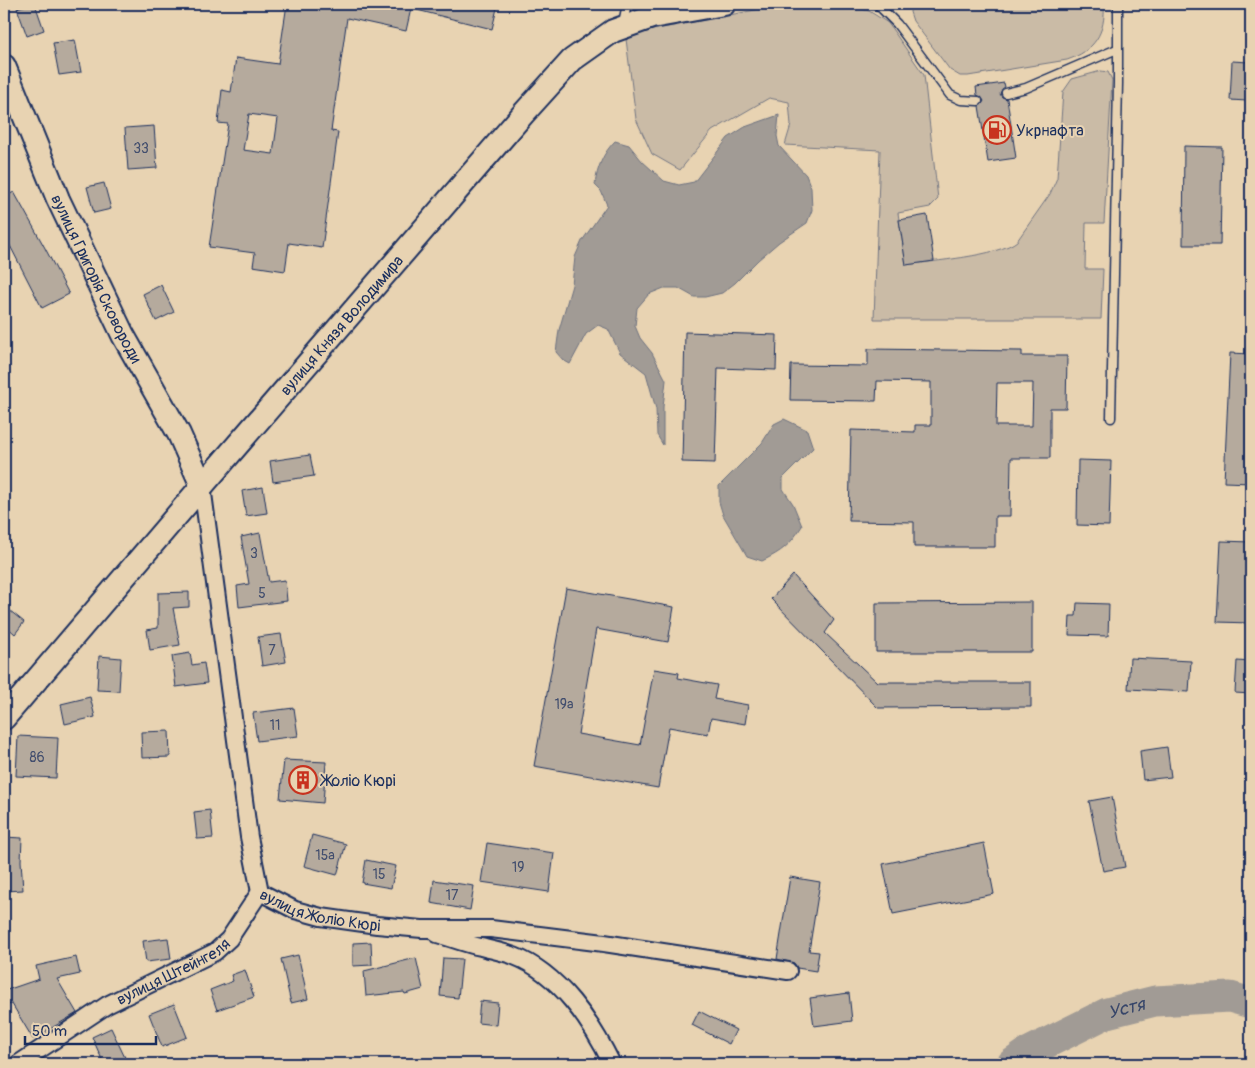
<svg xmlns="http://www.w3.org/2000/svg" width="1255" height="1068" font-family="Pangolin,sans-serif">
<rect width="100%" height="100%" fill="#e8d3b2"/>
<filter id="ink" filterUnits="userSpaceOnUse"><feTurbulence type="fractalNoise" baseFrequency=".02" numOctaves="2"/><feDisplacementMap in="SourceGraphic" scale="10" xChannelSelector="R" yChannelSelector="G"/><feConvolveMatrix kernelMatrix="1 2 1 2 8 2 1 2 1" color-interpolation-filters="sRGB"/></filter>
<g filter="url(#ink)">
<!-- green -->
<g fill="#cabba6" stroke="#727582">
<path d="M786,4H842L869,11L888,23L924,75L938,199L930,207L898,213L906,265C932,261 999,256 1017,241L1050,194L1057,178L1063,92L1072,79L1101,71L1108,72L1112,80L1104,223H1086L1085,269H1103L1101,319H874L880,150L785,145L791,125L789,102L769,98L712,131L680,170L652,154L636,119L626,39L647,31Z"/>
<path d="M911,4H1104C1106,33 1094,51 1067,60L968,76H960L950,70L913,21L910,12Z"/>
</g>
<!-- water -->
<g fill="#a19b95" stroke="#6b707f">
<path d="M779,115L777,136L779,146L806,175L811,188L812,210L807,223L779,242L758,260L735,283L722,293L705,297H694L678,288H664L649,294L637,308L635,326L640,338L652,353L666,380L663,407V445L657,435L656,409L646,373L620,353L608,329L598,325L586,334L570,364L563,360L556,352L559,330L572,285L575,257L582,241L607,205L601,191L595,185C597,168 603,153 615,141L629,145L642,161L664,181L679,185L694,182L728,138L745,127Z"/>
<path d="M784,419L807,430L813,448L783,478V489L793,504L802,526C790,545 783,551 762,561L747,556L723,515L719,502V486L762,443L774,424Z"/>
</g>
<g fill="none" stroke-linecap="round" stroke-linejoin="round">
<!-- river -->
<path stroke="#a19b95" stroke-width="31" id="s1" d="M1012,1064L1029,1052L1107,1013L1155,1001L1230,997L1251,1003"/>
</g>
<!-- building -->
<g fill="#b5aa9d" stroke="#1b2f5e" fill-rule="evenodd">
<path d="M30,4H35L44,30L27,36L17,8Z"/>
<path d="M287,4H412L406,31L347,18L331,131L338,132L322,248L289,243L285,271L253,266L255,253L209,247L228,124L218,123L222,90L231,92L236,58L278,64ZM249,114L278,118L273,154L243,150Z"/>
<path d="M414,4H498L492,29L413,9Z"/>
<path d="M75,40L81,72L59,75L53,43Z"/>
<path d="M1232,61L1249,62L1247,101L1230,100Z"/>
<path d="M1004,83L1005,87L1002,89L1000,94L1002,97L1007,99L1016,158L988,162L979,106L982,104L984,101L981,97L977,95L976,87Z"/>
<path d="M154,126L157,168L128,170L125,128Z"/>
<path d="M1184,146L1222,147L1220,245H1183Z"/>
<path d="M104,183L111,209L94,213L87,187Z"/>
<path d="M14,192L45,248L69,294L42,308L4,234V197Z"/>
<path d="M927,215L934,261L906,265L899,220Z"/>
<path d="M161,285L174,312L156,321L143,294Z"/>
<path d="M685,332L777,335L776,370L718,368L715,463L682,462Z"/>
<path d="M868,349L1022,351V356H1067L1066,408H1050V458H1011L1010,516H995V547H914V522L849,521L851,430L915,432V425H931V382L877,381L876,401L790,400L791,365L868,366ZM997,383H1033L1032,426H996Z"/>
<path d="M1230,353L1251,354V483L1224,482Z"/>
<path d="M310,455L314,476L273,482L270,461Z"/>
<path d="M1078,460L1111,461L1109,526L1077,525Z"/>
<path d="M263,487L267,513L246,516L242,491Z"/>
<path d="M260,533L269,582L285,580L287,601L239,607L237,586L249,584L241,537Z"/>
<path d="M1221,541L1251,542V623L1217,622Z"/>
<path d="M793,575L834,620L825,633L877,682H1031V707L878,708L771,599Z"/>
<path d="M566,588L674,607L668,642L596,629L578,734L640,745L654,669L679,673L678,678L717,685L714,699L748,705L745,724L711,718L708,734L669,727L658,788L534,766Z"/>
<path d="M189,592V607L173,608L180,645L150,650L147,630L158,628V593Z"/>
<path d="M1032,602V652H876V603Z"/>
<path d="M1077,603L1109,604L1108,636L1069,635L1070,616H1076Z"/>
<path d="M9,610L24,622L15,634L4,624V617Z"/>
<path d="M281,634L286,662L262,666L258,637Z"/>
<path d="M190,653L192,665L204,663L207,683L176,687L172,656Z"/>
<path d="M99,656L121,658L119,691L97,690Z"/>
<path d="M1130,658L1191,661L1189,692L1128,689Z"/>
<path d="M1237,661L1251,662V694L1235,693Z"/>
<path d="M90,697L95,717L65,724L61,704Z"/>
<path d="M294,708L298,736L257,741L253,713Z"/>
<path d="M169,731L170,757L142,758L141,732Z"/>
<path d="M18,736L58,738L56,778L16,776Z"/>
<path d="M1167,747L1171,777L1143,780L1140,751Z"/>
<path d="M284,760L326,762L323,803L280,799Z"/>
<path d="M1112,797L1125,867L1103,871L1089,801Z"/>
<path d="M210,810L213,838L197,839L194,812Z"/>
<path d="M312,835L346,844L337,875L304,866Z"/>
<path d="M4,837L22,838L21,861L23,890L4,891Z"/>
<path d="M487,843L554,853L549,892L481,882Z"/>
<path d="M984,843L994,894L893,914L883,864Z"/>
<path d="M366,860L396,866L391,888L362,883Z"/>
<path d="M790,877L820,882L809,951L819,952L816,971L797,968L794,963L777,959Z"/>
<path d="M434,880L474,886L470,910L431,903Z"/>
<path d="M168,938L171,959L146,962L143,941Z"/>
<path d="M371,942L372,965L353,966V943Z"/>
<path d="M298,955L308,999L291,1003L281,959Z"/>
<path d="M76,957L80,974L57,979L77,1013L33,1039L12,1004L8,1005L4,991L39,979L36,966Z"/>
<path d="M416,958L423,989L405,994L404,992L366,996L364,971Z"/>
<path d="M443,958L462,959L458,998L440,996Z"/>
<path d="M245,970L254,997L217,1010L210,990L233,981L231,975Z"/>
<path d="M849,993L852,1021L814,1026L810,998Z"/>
<path d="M480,1001L498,1003L496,1025L478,1023Z"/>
<path d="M174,1004L187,1037L162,1047L149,1014Z"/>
<path d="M699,1011L736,1030L729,1044L692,1025Z"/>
<path d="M111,1028L128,1064H104L92,1037Z"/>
</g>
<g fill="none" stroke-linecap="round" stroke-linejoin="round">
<defs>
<g id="lane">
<path d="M877,4L897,24L950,95L961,100L978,101"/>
<path d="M623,23L627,4"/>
<path d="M1006,93L1026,88L1117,49"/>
<path d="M1111,418L1118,83V4"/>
</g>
<g id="street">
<path id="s2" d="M202,486L249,837L260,892L295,910L321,917L377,925L422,929H491L604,943L788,971"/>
<path d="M437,934C451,938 466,944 481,947C492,950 504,952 514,956C559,973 592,1023 612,1064"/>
<path id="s3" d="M18,1064L107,1005L215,952L229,939L260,892"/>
</g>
<g id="secondary">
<path id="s4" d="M4,66L58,199L123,335L179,434L202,486"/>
<path id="s5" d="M4,718L202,486L524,113L572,60L613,31L652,17L724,4"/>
</g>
</defs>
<!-- lane casing -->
<use href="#lane" stroke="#1b2f5e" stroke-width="11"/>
<!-- street casing -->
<use href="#street" stroke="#1b2f5e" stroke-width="20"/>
<!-- secondary casing -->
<use href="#secondary" stroke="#1b2f5e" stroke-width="26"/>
<!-- lane -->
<use href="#lane" stroke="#e8d3b2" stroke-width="8"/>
<!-- street -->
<use href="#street" stroke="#e8d3b2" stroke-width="16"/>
<!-- secondary -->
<use href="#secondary" stroke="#e8d3b2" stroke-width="22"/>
</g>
</g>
<!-- icons -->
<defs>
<symbol id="fuel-ring" viewBox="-11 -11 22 22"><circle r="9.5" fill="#e8d3b2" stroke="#c8321e" stroke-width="1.5"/><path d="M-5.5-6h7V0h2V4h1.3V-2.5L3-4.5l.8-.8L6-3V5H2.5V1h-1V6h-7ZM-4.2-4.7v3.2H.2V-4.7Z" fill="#c8321e"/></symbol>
<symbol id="building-ring" viewBox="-11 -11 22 22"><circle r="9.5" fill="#e8d3b2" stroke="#c8321e" stroke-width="1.5"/><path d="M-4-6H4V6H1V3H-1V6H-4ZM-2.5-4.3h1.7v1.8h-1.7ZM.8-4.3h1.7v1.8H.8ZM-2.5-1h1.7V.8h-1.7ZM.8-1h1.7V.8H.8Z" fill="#c8321e"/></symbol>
</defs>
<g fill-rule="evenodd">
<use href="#fuel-ring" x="981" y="114" width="32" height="32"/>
<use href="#building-ring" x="287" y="764" width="32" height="32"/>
</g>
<g text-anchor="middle" stroke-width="4" stroke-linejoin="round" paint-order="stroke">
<!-- number labels -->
<g font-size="14" fill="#424e6e">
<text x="141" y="153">33</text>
<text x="254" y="558">3</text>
<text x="262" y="598">5</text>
<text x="272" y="655">7</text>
<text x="564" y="709">19а</text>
<text x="275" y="730">11</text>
<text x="37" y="762">86</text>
<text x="325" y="860">15а</text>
<text x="518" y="872">19</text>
<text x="379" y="879">15</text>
<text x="452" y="900">17</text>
</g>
<!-- poi labels -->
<g font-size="16" fill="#1b2f5e" stroke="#e8d3b2" text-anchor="start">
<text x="1016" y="136">Укрнафта</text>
<text x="322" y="786">Жоліо Кюрі</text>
</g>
<!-- street labels -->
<g font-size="16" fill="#1b2f5e" stroke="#e8d3b2">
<text dy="6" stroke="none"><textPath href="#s4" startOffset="232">вулиця Григорія Сковороди</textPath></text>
<text dy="6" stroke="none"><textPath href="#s5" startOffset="518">вулиця Князя Володимира</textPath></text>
<text dy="6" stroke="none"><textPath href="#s2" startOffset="474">вулиця Жоліо Кюрі</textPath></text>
<text dy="6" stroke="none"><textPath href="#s3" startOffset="181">вулиця Штейнгеля</textPath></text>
</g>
<!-- water labels -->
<g font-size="18" font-style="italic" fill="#364569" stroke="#e8d3b2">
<text dy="6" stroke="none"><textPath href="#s1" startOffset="128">Устя</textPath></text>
</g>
</g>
<!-- margin -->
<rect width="1255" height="1068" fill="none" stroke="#e8d3b2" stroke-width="20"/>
<rect x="10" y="10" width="1235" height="1048" fill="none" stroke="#1b2f5e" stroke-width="2" filter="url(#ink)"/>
<!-- scale -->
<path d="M25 1036v8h131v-8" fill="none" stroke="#1b2f5e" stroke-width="2.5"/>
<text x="32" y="1036" font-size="15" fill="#1b2f5e" stroke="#e8d3b2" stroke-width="4" paint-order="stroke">50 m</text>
</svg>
